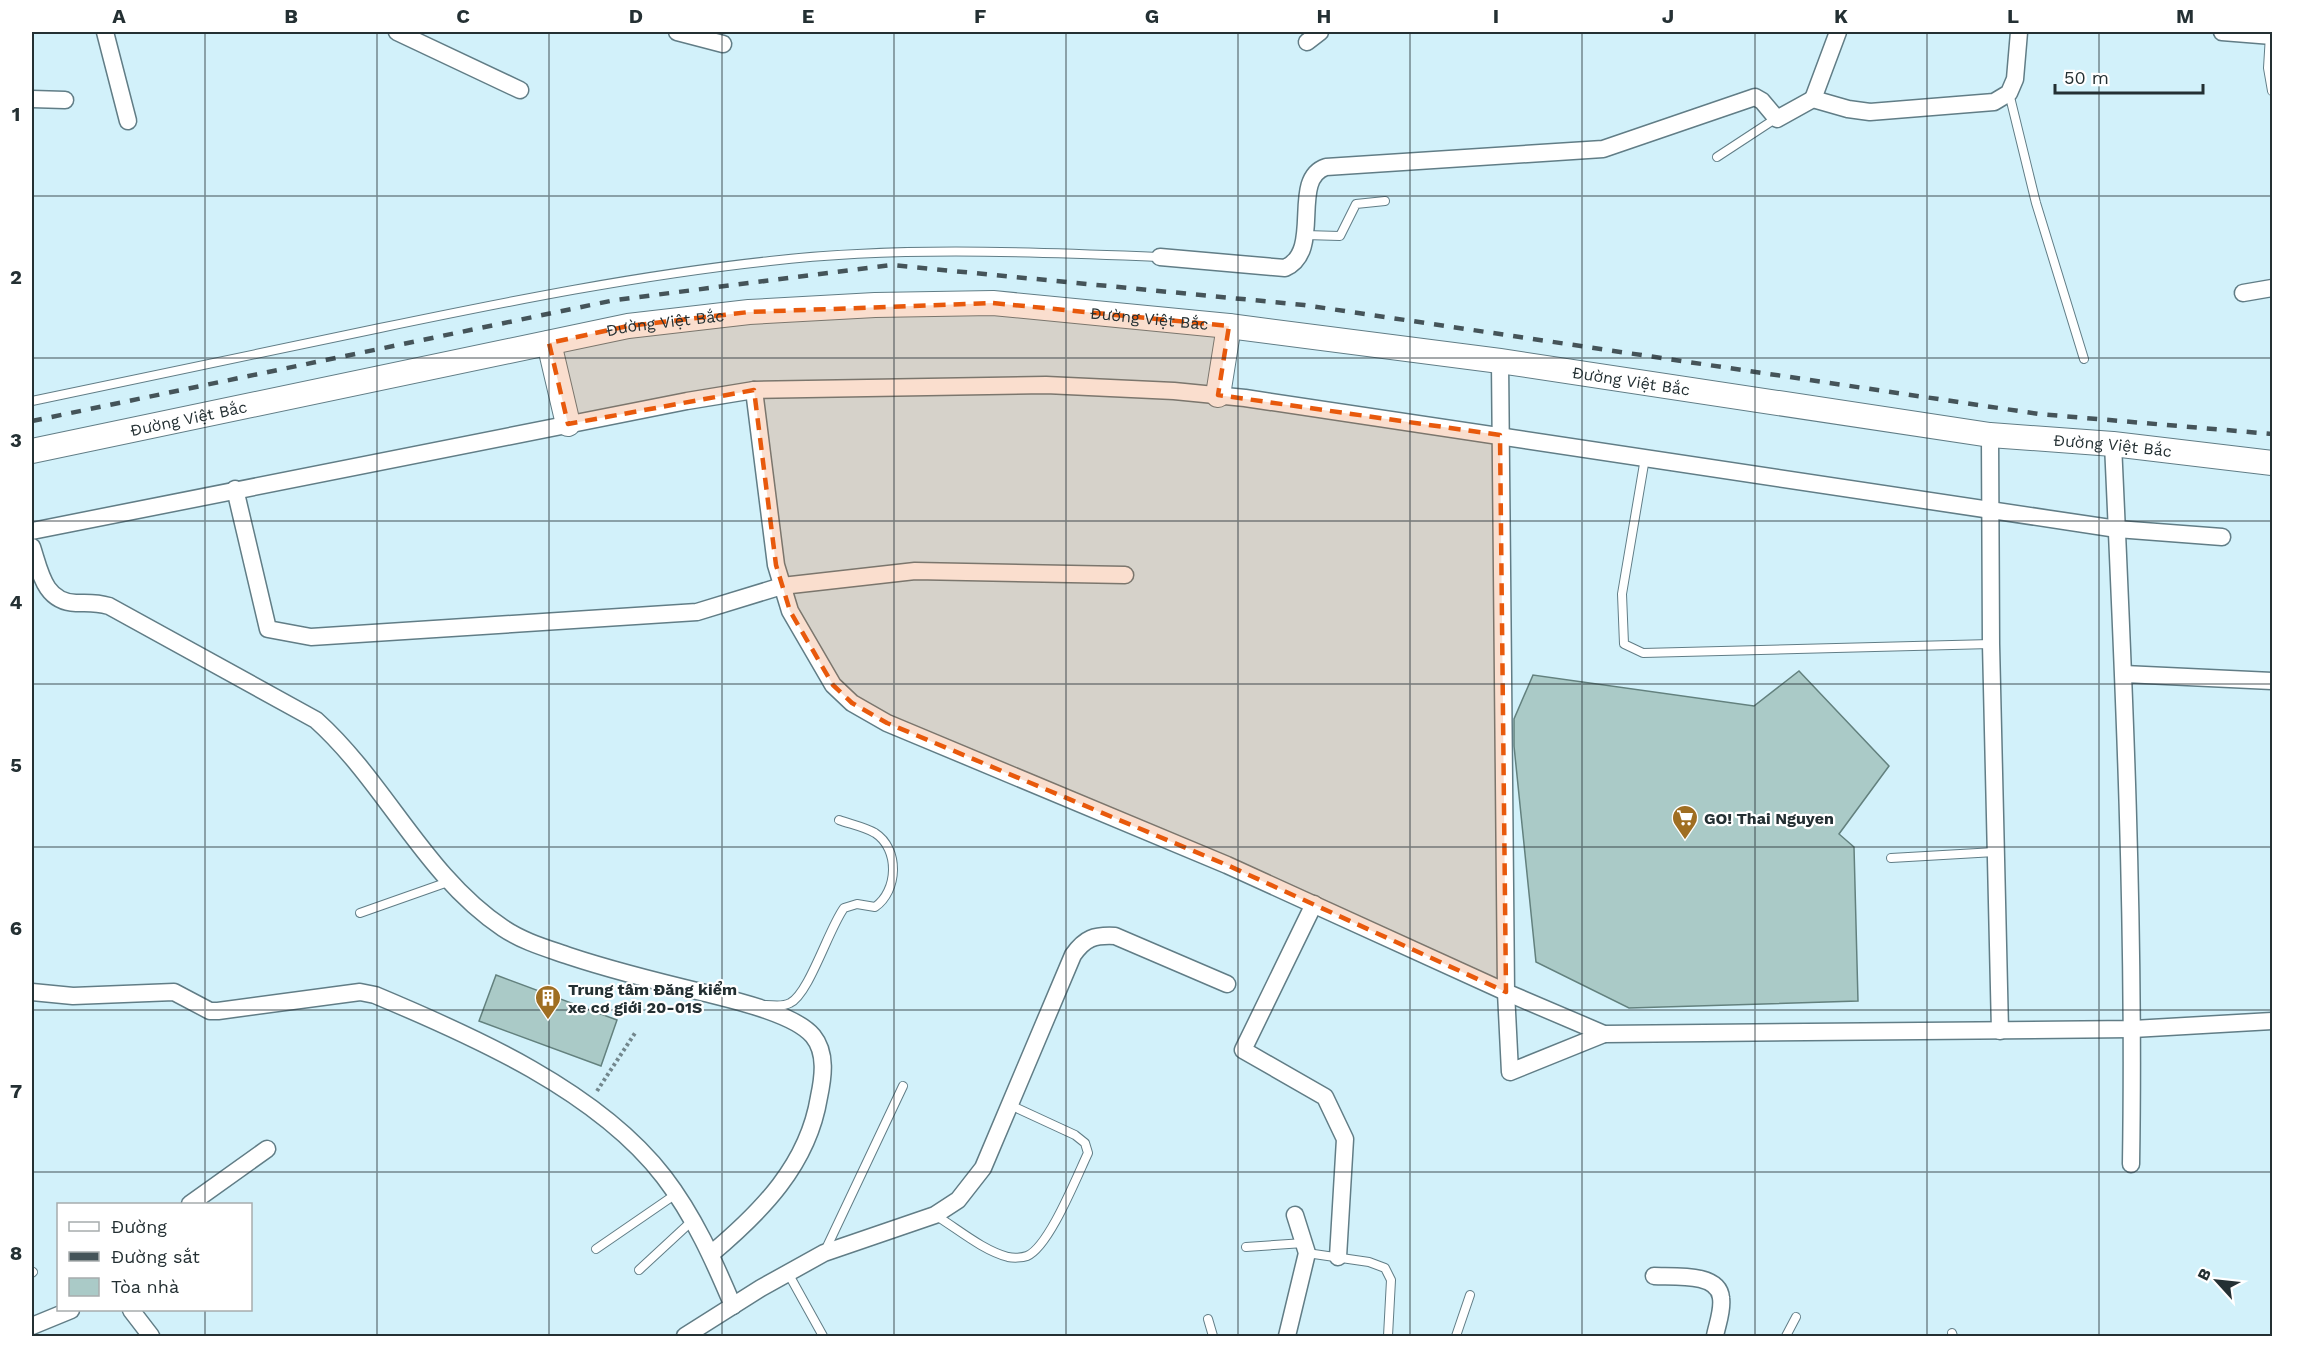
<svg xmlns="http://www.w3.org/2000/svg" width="2304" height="1368" font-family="'Work Sans',sans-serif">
<rect width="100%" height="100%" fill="#d2f1fa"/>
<!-- building -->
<g fill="#aacac7" stroke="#63817e" stroke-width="1.5">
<path d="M1799,671L1889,766L1839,834L1854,847L1858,1001L1629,1008L1536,962L1514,746V719L1533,675L1754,706Z"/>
<path d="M496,975L617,1020L601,1066L479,1021Z"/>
</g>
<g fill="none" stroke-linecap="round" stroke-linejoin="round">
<defs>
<g id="service">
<path d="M2270,35L2268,68L2272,91"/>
<path d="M2009,93L2036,203L2084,359"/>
<path d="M1717,157L1775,119"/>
<path d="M1305,235L1340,236L1356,204L1385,201"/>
<path d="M32,401C148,377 264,353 380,328C510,301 639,275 770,261C900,246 1030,252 1160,257"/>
<path d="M1645,458L1622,594L1624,644L1643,653L1991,644"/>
<path d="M1891,858L1995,852"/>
<path d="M360,913L448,882"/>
<path d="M766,1005C774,1005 783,1007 790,1003C809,994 829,928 844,908L857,904L875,907C898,891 900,849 875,833C865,827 850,824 839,820"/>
<path d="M935,1215C958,1229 982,1250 1008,1257C1013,1258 1022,1258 1027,1256C1049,1247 1077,1176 1088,1153L1085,1143L1075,1135L1010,1105"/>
<path d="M1246,1247L1304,1243"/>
<path d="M596,1249L676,1194"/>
<path d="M824,1253L903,1086"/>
<path d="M1307,1253L1369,1262L1385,1268L1391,1280L1388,1336"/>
<path d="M639,1270L693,1220"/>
<path d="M32,1273L33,1272"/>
<path d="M788,1273L823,1336"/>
<path d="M1208,1319L1213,1336"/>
<path d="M1952,1333L1953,1336"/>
<path d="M1456,1336L1470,1295"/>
<path d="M1786,1336L1796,1317"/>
</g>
<g id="minor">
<path d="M105,32L128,121"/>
<path d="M397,32L520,90"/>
<path d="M677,32L723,44"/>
<path d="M2222,32L2272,36"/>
<path d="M1307,42L1320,32"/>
<path d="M32,99L65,100"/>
<path d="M1813,99L1838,32"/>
<path d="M1160,257L1285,268C1324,251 1289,179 1326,167L1603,149L1755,97L1762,101L1777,119L1813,99L1848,109L1870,112L1994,102L2009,93L2015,79L2019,32"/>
<path d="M2243,293L2272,288"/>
<path d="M1500,361L1506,992L1510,1072L1604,1034"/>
<path d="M754,390L776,565L790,611L833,685L852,703L887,723L1227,865L1508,993L1604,1034L2133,1029L2272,1021"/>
<path d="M1990,435L1991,644L2000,1031"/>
<path d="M2113,444C2124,684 2135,924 2131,1164"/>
<path d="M235,489L268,629L311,637L697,612L782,586L915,571L1125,575"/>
<path d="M32,531L687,401L754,390L1046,385L1174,391L1245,398L2117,529L2222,537"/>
<path d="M32,547C40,571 44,602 76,603C88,603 96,602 109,606L316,720C386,783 424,875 503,928C524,942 546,948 569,956C614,971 659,982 705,993C733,1000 795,1014 813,1036C827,1053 823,1078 819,1097C808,1165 761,1212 711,1254"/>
<path d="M2124,674L2272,681"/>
<path d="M1314,904L1243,1050L1325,1097L1345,1139L1338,1257"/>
<path d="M32,992L73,996L174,992L210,1011H218L360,992L375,995C473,1036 598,1091 664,1177C694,1216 714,1261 733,1306"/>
<path d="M190,1204L267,1149"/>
<path d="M1654,1276C1673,1277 1719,1272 1721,1298C1723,1310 1717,1325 1715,1336"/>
<path d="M131,1310L151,1336"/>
<path d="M32,1326L71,1310"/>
<path d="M685,1336L761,1288L824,1253L935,1215L958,1200L983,1168L1073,955C1085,938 1094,935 1115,936L1227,984"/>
<path d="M1287,1336L1307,1253L1295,1215"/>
</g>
<g id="secondary">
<path d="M549,343L568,424"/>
<path d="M1218,395L1229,326"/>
<path id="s1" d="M32,451L628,326L749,312L875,305L993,303L1229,326L1500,361L1990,435L2113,444L2272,463"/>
</g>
</defs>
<!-- service casing -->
<use href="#service" stroke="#617d86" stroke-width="10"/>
<!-- minor casing -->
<use href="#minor" stroke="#617d86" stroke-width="19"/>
<!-- secondary casing -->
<use href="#secondary" stroke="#617d86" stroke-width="26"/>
<!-- path -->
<path stroke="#72878d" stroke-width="4" stroke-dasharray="3 3" stroke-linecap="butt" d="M597,1091L635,1033"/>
<!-- service -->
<use href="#service" stroke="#fff" stroke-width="8"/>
<!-- minor -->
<use href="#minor" stroke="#fff" stroke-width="16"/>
<!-- secondary -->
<use href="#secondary" stroke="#fff" stroke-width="24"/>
<!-- rail -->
<path stroke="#455459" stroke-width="4.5" stroke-dasharray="10 10" stroke-linecap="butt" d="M32,421L615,300L891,265L1304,305L2039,414L2272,434"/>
</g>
<!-- marked area -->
<path fill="#e8590c" fill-opacity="0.2" stroke="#e8590c" stroke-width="4.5" stroke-dasharray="12 8" stroke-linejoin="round" d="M993,303L1229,326L1218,395L1500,435L1506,992L1227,865L887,723L852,703L833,685L790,611L776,565L754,390L568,424L549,343L628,326L749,312Z"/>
<!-- grid -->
<path fill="none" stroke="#243033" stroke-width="1.5" stroke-opacity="0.55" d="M205,32V1204M377,32V1336M549,32V1336M722,32V1336M894,32V1336M1066,32V1336M1238,32V1336M1410,32V1336M1582,32V1336M1755,32V1336M1927,32V1336M2099,32V1336M32,196H2272M32,358H2272M32,521H2272M32,684H2272M32,847H2272M32,1010H2272M32,1172H2272M205,1310V1336"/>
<!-- icons -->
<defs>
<symbol id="supermarket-pin" viewBox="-11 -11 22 30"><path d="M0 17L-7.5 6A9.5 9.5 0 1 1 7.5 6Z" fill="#9f6e22" stroke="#fff"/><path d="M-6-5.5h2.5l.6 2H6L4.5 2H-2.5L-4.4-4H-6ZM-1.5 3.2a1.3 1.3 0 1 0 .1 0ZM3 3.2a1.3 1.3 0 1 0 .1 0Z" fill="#fff"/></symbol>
<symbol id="building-pin" viewBox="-11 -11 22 30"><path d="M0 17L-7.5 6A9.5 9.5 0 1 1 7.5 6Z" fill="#9f6e22" stroke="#fff"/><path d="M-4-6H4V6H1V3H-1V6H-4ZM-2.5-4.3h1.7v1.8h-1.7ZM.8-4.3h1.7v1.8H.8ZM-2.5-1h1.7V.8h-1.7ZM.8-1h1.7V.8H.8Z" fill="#fff"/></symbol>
</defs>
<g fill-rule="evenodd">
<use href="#supermarket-pin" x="1670" y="803" width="30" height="40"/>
<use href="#building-pin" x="533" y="983" width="30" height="40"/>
</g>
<g text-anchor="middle" stroke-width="4.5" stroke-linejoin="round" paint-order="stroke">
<!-- street labels -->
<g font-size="16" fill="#243033" stroke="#fff">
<text dy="6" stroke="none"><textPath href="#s1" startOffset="1132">Đường Việt Bắc</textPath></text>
<text dy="6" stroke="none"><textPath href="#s1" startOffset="646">Đường Việt Bắc</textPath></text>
<text dy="6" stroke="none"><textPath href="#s1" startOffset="1618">Đường Việt Bắc</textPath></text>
<text dy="6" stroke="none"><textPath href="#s1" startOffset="160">Đường Việt Bắc</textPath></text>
<text dy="6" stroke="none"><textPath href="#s1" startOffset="2104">Đường Việt Bắc</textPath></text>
</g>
<!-- poi labels -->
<g font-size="16" font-weight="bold" fill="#243033" stroke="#fff" text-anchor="start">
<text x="1704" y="824">GO! Thai Nguyen</text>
<text x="568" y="995">Trung tâm Đăng kiểm<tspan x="568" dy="18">xe cơ giới 20-01S</tspan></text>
</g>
</g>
<!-- border -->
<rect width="2304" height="1368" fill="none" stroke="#ffffff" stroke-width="66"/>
<!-- legend -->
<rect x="57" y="1203" width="195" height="108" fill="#ffffff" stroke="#a7acad" stroke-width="1.5"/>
<rect x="69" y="1222" width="30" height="9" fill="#ffffff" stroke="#a7acad" stroke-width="1.5"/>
<text x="111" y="1233" font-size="18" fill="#243033">Đường</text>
<rect x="69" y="1252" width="30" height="9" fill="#455459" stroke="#a7acad" stroke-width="1.5"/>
<text x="111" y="1263" font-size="18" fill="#243033">Đường sắt</text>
<rect x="69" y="1278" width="30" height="18" fill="#aacac7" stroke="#a7acad" stroke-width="1.5"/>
<text x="111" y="1293" font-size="18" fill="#243033">Tòa nhà</text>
<!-- north arrow -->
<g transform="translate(2217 1281) rotate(297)" stroke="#ffffff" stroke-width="4.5" paint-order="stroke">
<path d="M0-4.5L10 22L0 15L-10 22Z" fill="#243033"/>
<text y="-9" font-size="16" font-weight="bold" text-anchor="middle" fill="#243033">B</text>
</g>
<!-- scale -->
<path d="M2055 84v9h148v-9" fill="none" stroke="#243033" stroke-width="3"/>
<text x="2064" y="84" font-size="18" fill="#243033" stroke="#ffffff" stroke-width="4.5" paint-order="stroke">50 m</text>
<rect x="33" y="33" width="2238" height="1302" fill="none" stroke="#243033" stroke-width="2"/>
<g font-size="20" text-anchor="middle" font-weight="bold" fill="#243033">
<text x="119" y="23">A</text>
<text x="291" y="23">B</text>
<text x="463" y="23">C</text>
<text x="636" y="23">D</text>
<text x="808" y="23">E</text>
<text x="980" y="23">F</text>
<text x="1152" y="23">G</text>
<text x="1324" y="23">H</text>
<text x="1496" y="23">I</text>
<text x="1668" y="23">J</text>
<text x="1841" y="23">K</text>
<text x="2013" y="23">L</text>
<text x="2185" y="23">M</text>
<text x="16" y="121">1</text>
<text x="16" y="284">2</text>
<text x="16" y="447">3</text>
<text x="16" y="609">4</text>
<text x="16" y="772">5</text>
<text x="16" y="935">6</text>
<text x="16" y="1098">7</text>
<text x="16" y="1260">8</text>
</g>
</svg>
